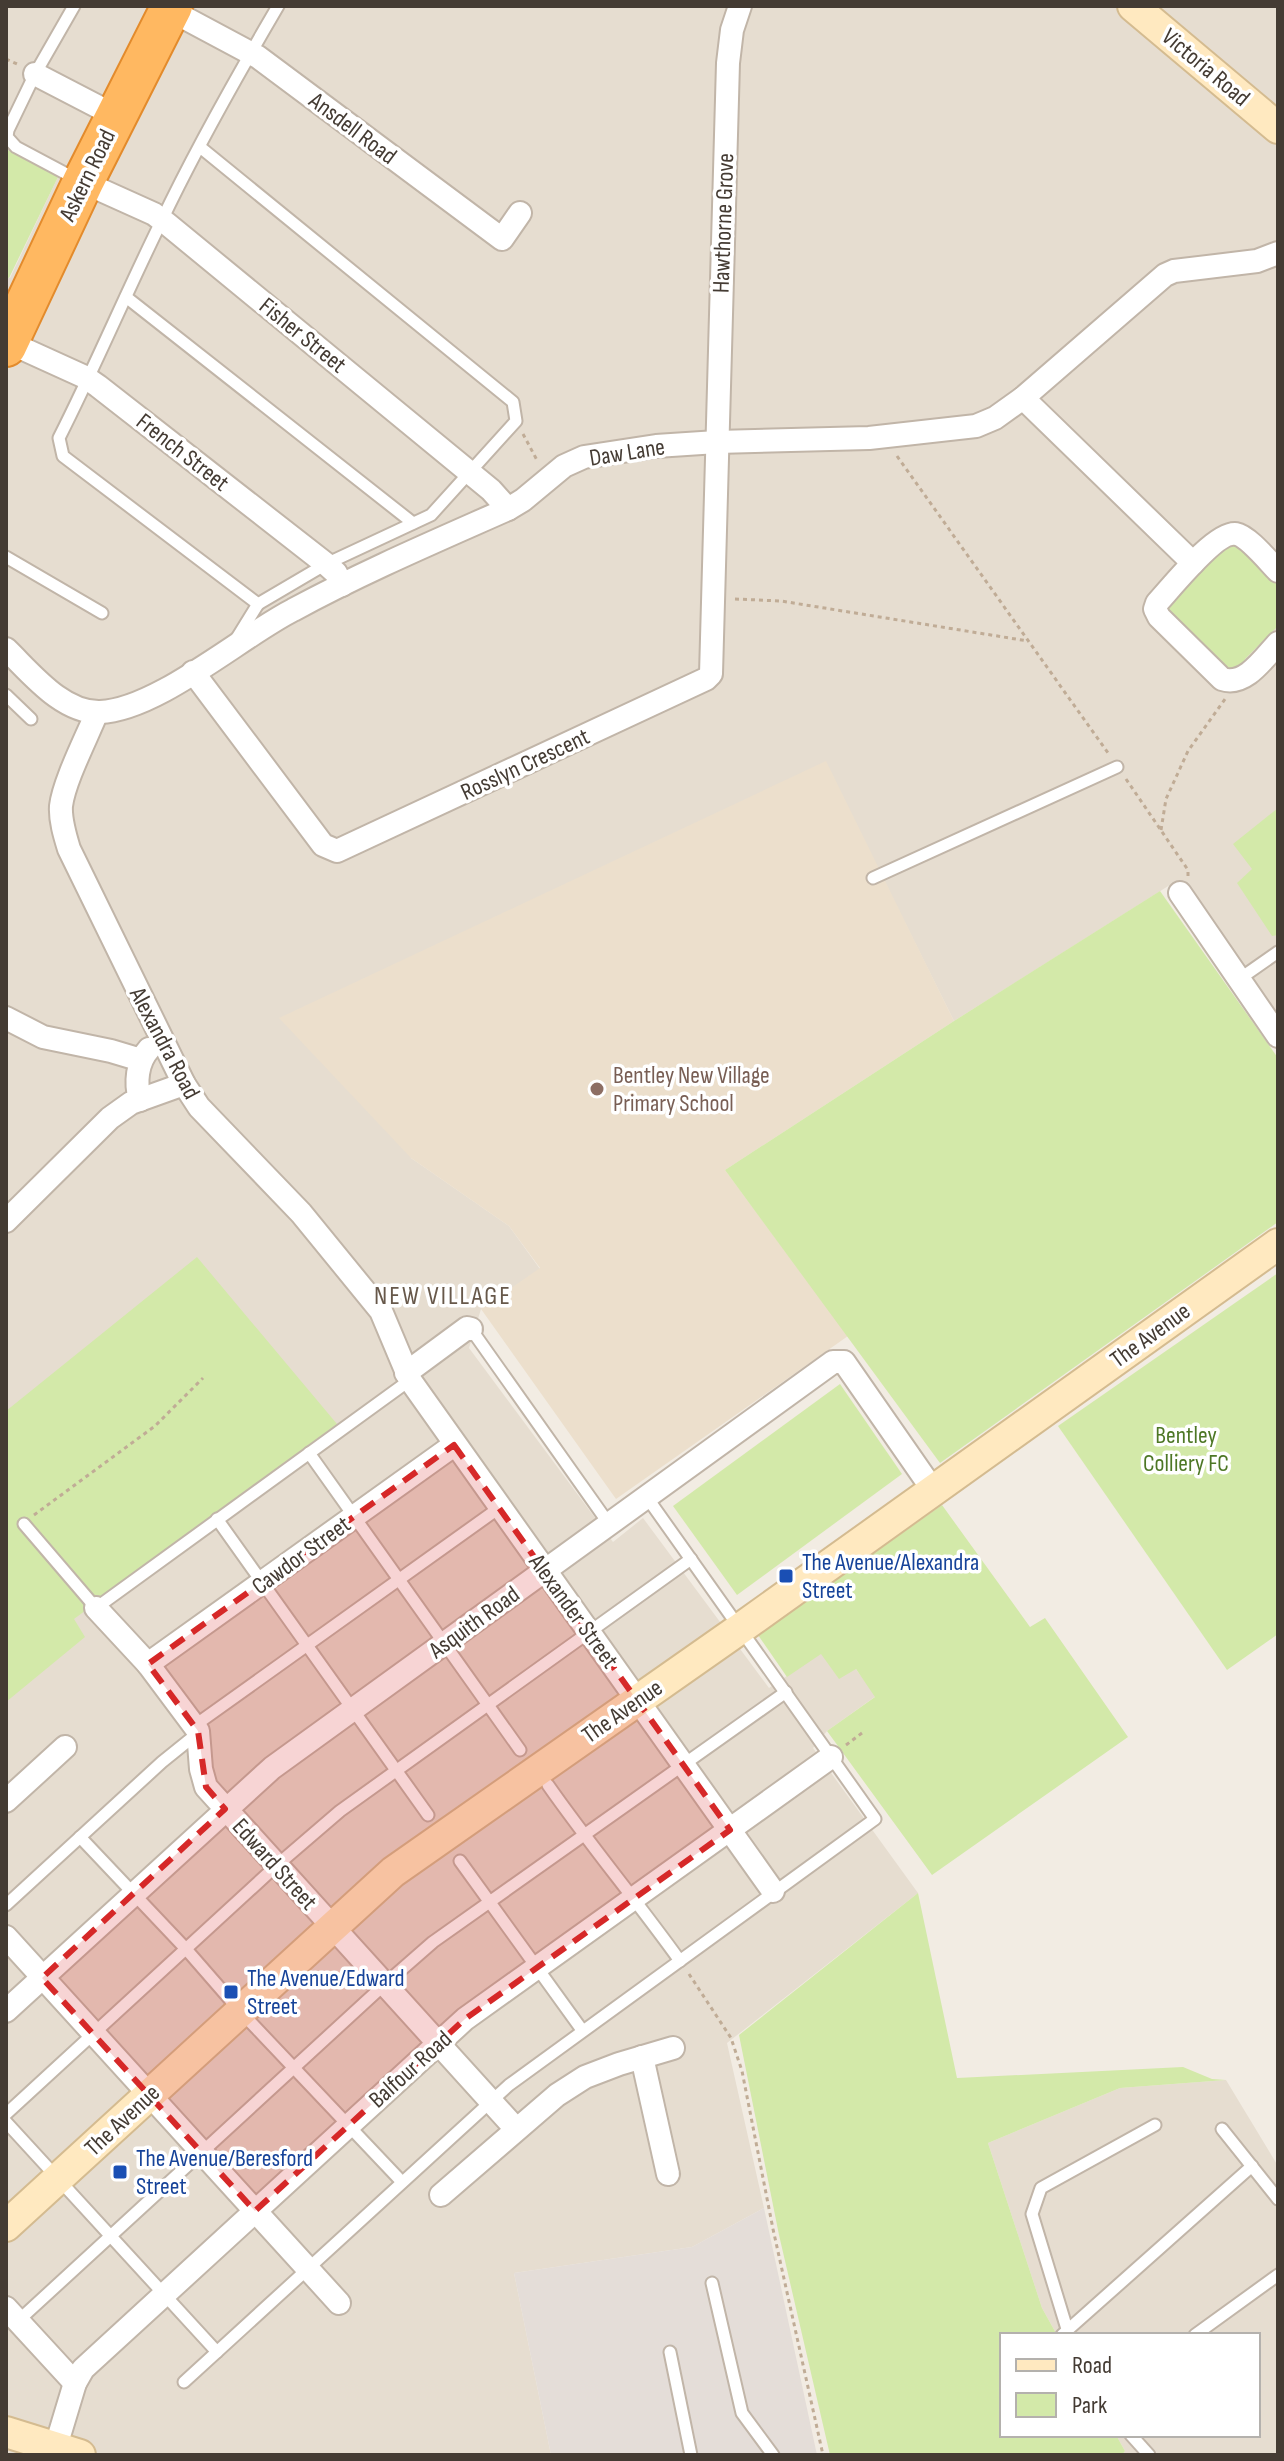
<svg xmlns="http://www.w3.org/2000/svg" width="1284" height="2461" font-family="'Sofia Sans Condensed',sans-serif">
<rect width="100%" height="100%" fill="#f2ece3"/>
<!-- residential -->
<g fill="#e6ddd0">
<path d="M6,6H1278V1036L1173,883L954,1021L825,762L411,1158L509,1226L540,1269L481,1309L469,1348L613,1542L643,1518L769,1688L821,1653L839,1678L855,1668L876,1696L827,1731L813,1748L918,1893L727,2043L764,2208L692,2247L514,2273L551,2455L6,2454V277L10,278L58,177L6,149Z"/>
<path d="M1226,2080L1278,2166V2455H1122L1125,2451L1116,2435H1258V2335H1057L1042,2308L988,2143L1120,2088Z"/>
</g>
<!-- industrial -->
<path fill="#e4ddd8" d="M764,2208L817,2455H551L514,2273L692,2247Z"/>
<!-- education -->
<path fill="#ecdfcc" d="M826,761L954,1021L725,1170L848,1336L616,1499L481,1309L540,1268L509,1226L411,1158L279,1018Z"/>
<!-- green -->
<g fill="#d3e9a9">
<path d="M6,149L58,177L9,278L6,277Z"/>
<path d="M1236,543L1278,581V626L1245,659L1244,665L1227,672L1169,617L1168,602L1221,546Z"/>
<path d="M1278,808V935L1272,936L1237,883L1252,869L1233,844Z"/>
<path d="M1160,891L1278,1058V1222L940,1463L725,1170L954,1021Z"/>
<path d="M197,1257L337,1424L74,1619L85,1637L6,1702V1411Z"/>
<path d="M1278,1273V1634L1227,1670L1058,1426Z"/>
<path d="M840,1384L902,1474L737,1595L673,1506Z"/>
<path d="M942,1505L1030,1627L1045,1618L1128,1737L932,1875L827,1731L875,1697L856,1669L839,1679L821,1654L787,1677L758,1635Z"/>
<path d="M918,1893L957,2078L1183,2067L1212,2079L1226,2080L1120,2088L988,2143L1042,2308L1057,2335H1002V2435H1116L1125,2451L1122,2455H830L779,2235L739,2035Z"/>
</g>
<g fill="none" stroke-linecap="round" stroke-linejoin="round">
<defs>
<g id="lane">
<path d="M74,6L35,74L8,130L7,137L16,147L78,180"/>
<path d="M200,147L513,402L516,421L431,515L326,564L258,604L63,456L59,438C95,367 126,293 161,222C196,148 237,76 278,6"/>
<path d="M126,297L413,523"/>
<path d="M6,557L102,613"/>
<path d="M237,638L258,604"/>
<path d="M6,695L31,719"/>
<path d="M873,878L1117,767"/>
<path d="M1238,980L1278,952"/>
<path d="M471,1329L609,1524"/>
<path d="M309,1453L520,1750"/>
<path d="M217,1519L428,1815"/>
<path d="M24,1524L96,1608L410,1380"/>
<path d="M194,1726L499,1508"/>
<path d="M548,1785C590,1845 637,1901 680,1961"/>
<path d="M80,1837L186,1949L240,2011L402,2182"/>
<path d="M460,1861L582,2030"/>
<path d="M6,1905L162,1762L198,1733"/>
<path d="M6,2114L276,1866L340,1811L691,1559"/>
<path d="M6,2122L217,2352"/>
<path d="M1222,2129L1278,2199"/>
<path d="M712,2283L742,2413L773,2455"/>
<path d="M18,2321L385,1984L433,1942L786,1692"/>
<path d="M1067,2329L1032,2214L1041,2188L1155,2125"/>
<path d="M1062,2335L1252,2166"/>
<path d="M1195,2335L1278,2275"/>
<path d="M670,2352L691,2455"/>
<path d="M184,2382L509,2085L875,1819L646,1496"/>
<path d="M1131,2435L1149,2455"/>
</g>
<g id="street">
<path d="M170,10L258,57L502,239L520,213"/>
<path d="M35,74L116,116"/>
<path d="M83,182L154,214L166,223L491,490L508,509"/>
<path d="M8,342L85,377L98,386L326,564L336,573L342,585"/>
<path d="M1023,398L1193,563"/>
<path d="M1278,571C1269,562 1248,536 1236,534C1216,531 1171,588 1157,603L1155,609L1159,617L1222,679C1245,687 1264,658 1278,643"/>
<path d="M6,649C31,673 62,713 100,712C157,710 240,637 293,610C363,572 436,541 508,509L523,500L564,466L584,457L656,446L717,442L869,438L976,426L995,418L1023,398L1165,275L1174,271L1257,261L1278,253"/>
<path d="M193,672L323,845L337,851L706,679L711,674L728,63L732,30L740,6"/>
<path d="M97,712C87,737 64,781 61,806C60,820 65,836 69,849L184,1084L199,1107L301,1213L381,1311L410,1380L773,1891"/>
<path d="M1180,893L1278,1036"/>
<path d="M6,1018L43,1037L111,1051L141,1060"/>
<path d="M140,1100C135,1083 137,1062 149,1049"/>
<path d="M6,1221L110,1118L131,1103L184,1084"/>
<path d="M406,1373L467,1328L471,1329"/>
<path d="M96,1608L148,1664L198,1731L201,1769L206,1787L516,2129"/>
<path d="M148,1664L454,1445"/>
<path d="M6,1801L65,1747"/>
<path d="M6,1937L339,2303"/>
<path d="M6,2011L272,1768L833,1362H844L933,1490"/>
<path d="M642,2057L668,2174"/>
<path d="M441,2195L557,2095L585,2077L619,2064L673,2048"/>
<path d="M6,2308L75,2383"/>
<path d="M56,2446L75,2383L83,2369L465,2019L831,1757"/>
</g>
<g id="secondary">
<path d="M1133,6L1278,128"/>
<path d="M6,2226L393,1872L741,1628L1278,1244"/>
<path d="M6,2432L80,2455"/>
</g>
<path id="highway" d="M6,346L83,182L172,6"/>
</defs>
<!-- lane casing -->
<use href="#lane" stroke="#c1b5a8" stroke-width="15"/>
<!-- street casing -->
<use href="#street" stroke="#c1b5a8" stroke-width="26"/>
<!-- secondary casing -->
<use href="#secondary" stroke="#d4bb90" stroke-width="34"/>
<!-- highway casing -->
<use href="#highway" stroke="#e38b2c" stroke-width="44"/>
<!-- path -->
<g stroke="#c0ac96" stroke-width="3" stroke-dasharray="4 4" stroke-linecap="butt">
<path d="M6,59L17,64"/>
<path d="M523,434L538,462"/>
<path d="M897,456L1108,753"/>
<path d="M735,599L781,601L1028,641"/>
<path d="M1126,779L1188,870V876"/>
<path d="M1161,830L1166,799L1188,751L1225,699"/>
<path d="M34,1515L155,1426L203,1378"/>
<path d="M846,1745L862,1733"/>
<path d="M689,1974L731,2038L742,2071L773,2229L823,2455"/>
</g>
<!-- lane -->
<use href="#lane" stroke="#fff" stroke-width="11"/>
<!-- street -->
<use href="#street" stroke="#fff" stroke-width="22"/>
<!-- secondary -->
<use href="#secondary" stroke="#ffe9c0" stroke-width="30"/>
<!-- highway -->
<use href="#highway" stroke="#ffb861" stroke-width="40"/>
</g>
<!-- marked area -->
<path fill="#d62828" fill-opacity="0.2" stroke="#d62828" stroke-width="6" stroke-dasharray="16 10" stroke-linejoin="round" d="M454,1445L730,1830L465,2019L255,2211L42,1978L225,1809L206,1787L198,1731L148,1664Z"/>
<!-- markers -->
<circle fill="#8d6e63" stroke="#fff" stroke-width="3" cx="597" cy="1089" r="8"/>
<g fill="#1a4fb4" stroke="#fff" stroke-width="3">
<rect x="778" y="1568" width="16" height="16" rx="4"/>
<rect x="223" y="1984" width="16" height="16" rx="4"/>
<rect x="112" y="2164" width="16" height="16" rx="4"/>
</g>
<g text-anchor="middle" stroke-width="7" stroke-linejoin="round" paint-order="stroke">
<!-- street labels -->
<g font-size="24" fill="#443b33" stroke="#fff">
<text transform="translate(1206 67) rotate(40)" y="8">Victoria Road</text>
<text transform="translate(353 128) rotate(37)" y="8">Ansdell Road</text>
<text transform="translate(87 175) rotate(-64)" y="8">Askern Road</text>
<text transform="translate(723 223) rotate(-88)" y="8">Hawthorne Grove</text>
<text transform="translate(303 335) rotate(39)" y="8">Fisher Street</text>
<text transform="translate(183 452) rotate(38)" y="8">French Street</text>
<text transform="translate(627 452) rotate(-9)" y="8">Daw Lane</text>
<text transform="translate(525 764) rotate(-25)" y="8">Rosslyn Crescent</text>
<text transform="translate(165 1043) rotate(62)" y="8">Alexandra Road</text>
<text transform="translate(1150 1335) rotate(-36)" y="8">The Avenue</text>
<text transform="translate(301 1555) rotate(-36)" y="8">Cawdor Street</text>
<text transform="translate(574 1611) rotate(54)" y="8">Alexander Street</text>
<text transform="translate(474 1622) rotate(-36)" y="8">Asquith Road</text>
<text transform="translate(622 1711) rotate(-35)" y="8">The Avenue</text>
<text transform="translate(275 1864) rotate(48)" y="8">Edward Street</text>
<text transform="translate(410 2069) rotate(-42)" y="8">Balfour Road</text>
<text transform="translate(122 2120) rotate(-43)" y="8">The Avenue</text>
</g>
<!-- education labels -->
<g font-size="24" fill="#785e54" stroke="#fff" text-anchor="start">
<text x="613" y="1083">Bentley New Village<tspan x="613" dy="28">Primary School</tspan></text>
</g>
<!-- park labels -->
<g font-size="24" fill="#4d7725" stroke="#fff">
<text x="1186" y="1443">Bentley<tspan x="1186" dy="28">Colliery FC</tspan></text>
</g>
<!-- transit labels -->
<g font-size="24" fill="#164399" stroke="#fff" text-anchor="start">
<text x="802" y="1570">The Avenue/Alexandra<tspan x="802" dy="28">Street</tspan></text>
<text x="247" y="1986">The Avenue/Edward<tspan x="247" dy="28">Street</tspan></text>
<text x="136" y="2166">The Avenue/Beresford<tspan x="136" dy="28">Street</tspan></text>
</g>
<!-- neighbourhood labels -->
<g font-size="26" letter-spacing="2" fill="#67584a" stroke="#fff">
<text x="443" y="1304">NEW VILLAGE</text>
</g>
</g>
<!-- border -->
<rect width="1284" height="2461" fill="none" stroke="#443b33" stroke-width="16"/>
<!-- legend -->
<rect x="1000" y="2333" width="260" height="104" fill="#ffffff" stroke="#b4b1ad" stroke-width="2"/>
<rect x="1016" y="2359" width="40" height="12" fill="#ffe9c0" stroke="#b4b1ad" stroke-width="2"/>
<text x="1072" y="2373" font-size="24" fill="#443b33">Road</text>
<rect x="1016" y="2393" width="40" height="24" fill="#d3e9a9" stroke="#b4b1ad" stroke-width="2"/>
<text x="1072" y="2413" font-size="24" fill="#443b33">Park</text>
</svg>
